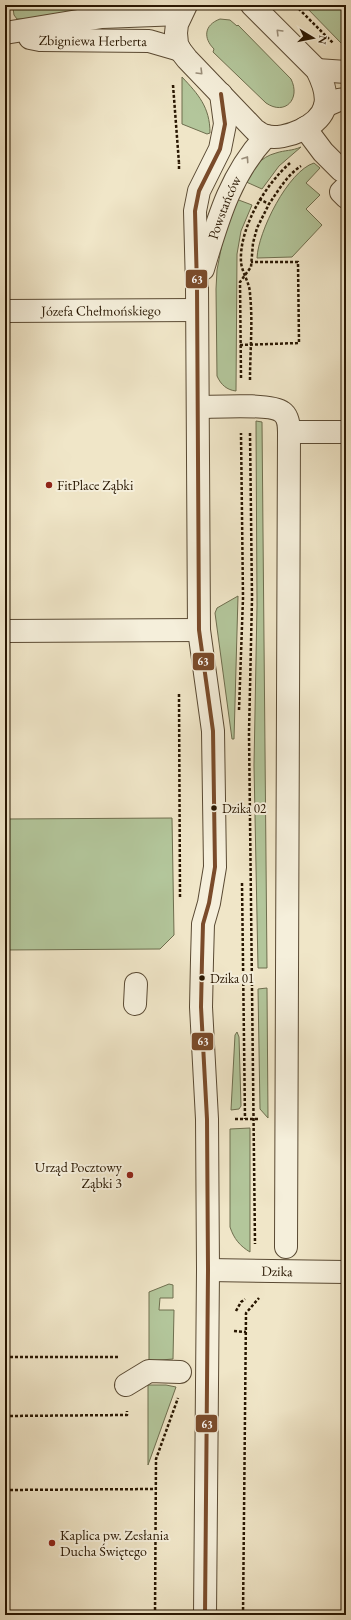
<svg xmlns="http://www.w3.org/2000/svg" width="351" height="1620" font-family="'EB Garamond',serif">
<rect width="100%" height="100%" fill="#f0e6c8"/>
<filter id="stains"><feTurbulence type="fractalNoise" baseFrequency=".005" numOctaves="4"/><feColorMatrix values="0 0 0 0 .2 0 0 0 0 .09 0 0 0 0 .02 0 0 0 .5 -.17"/></filter>
<radialGradient id="worn" r=".72"><stop offset=".6" stop-color="#630" stop-opacity="0"/><stop offset="1" stop-color="#630" stop-opacity=".3"/></radialGradient>
<!-- green -->
<g fill="#b3c69b" stroke="#6e6e4e">
<path d="M304,5H346V43H341Z"/>
<path d="M118,7L56,18L20,19H17L14,15L13,8Z"/>
<path d="M220,19L230,20L237,26L238,25L291,79C301,99 285,116 266,103L213,52L214,49C203,38 204,25 220,19Z"/>
<path d="M182,77C198,94 210,107 210,133L207,134L182,124Z"/>
<path d="M301,147L279,166L262,189L244,181C253,169 260,157 276,153C285,150 292,151 301,147Z"/>
<path d="M314,163L320,168L306,183L320,195L306,209L322,225L292,257L257,258C258,232 288,171 314,163Z"/>
<path d="M236,199L252,205L241,231L237,254L236,391C227,390 221,385 217,376L216,289L217,270L222,244Z"/>
<path d="M256,421L262,422L267,968H258L254,765L257,605Z"/>
<path d="M238,596L234,739H232L215,613L217,608Z"/>
<path d="M172,818L174,935L160,949L5,950V819Z"/>
<path d="M267,988L268,1118L260,1109L258,989Z"/>
<path d="M237,1032L239,1037L241,1106L239,1109L231,1110L235,1035Z"/>
<path d="M250,1128V1252C240,1246 234,1239 230,1227V1129Z"/>
<path d="M169,1284L173,1285V1298H160L159,1310H174L173,1359L149,1361V1292Z"/>
<path d="M148,1385H166L176,1387L148,1465Z"/>
</g>
<g fill="none" stroke-linecap="round" stroke-linejoin="round">
<defs>
<g id="minor">
<path d="M186,5L177,24L176,33L177,44L180,50L187,59L255,130C258,132 262,135 266,136C285,141 320,126 325,106C328,94 322,80 317,70L252,5"/>
<path d="M5,33L102,17L181,14"/>
<path id="s1" d="M30,38L40,40L149,41L180,50"/>
<path d="M317,70L346,72"/>
<path d="M325,106L339,100L346,99"/>
<path d="M305,128L323,152L341,170"/>
<path d="M346,187L341,192L346,197"/>
<path id="s2" d="M203,269C218,219 230,175 266,136"/>
<path id="s3" d="M5,311L197,310"/>
<path d="M198,407C214,407 271,403 282,412C288,416 289,425 289,432L286,1247"/>
<path d="M289,432H346"/>
<path d="M5,631L199,630"/>
<path d="M135,1004L136,984"/>
<path id="s4" d="M208,1270L346,1272"/>
<path d="M126,1385L149,1371L180,1372"/>
<path d="M205,1615L208,1270L207,1119L201,1007L202,960L203,924L209,903L215,867L213,731L199,630L197,287L195,211L199,191L220,149L225,124L221,94"/>
</g>
</defs>
<!-- minor casing -->
<use href="#minor" stroke="#5a4a33" stroke-width="24"/>
<!-- path -->
<g stroke="#281601" stroke-width="2.5" stroke-dasharray="3 2" stroke-linecap="butt">
<path d="M295,5L333,43"/>
<path d="M173,85L179,163H180"/>
<path d="M179,169V163"/>
<path d="M259,199L269,204C278,191 287,175 301,166"/>
<path d="M240,345L299,343L298,262H251"/>
<path d="M241,378L240,282L251,267L253,243L257,228L269,204"/>
<path d="M250,380C250,352 253,322 250,294C250,283 242,273 241,262C239,228 265,185 290,163"/>
<path d="M250,433L252,598L249,733L255,1244"/>
<path d="M179,694L180,899"/>
<path d="M239,710L243,598L241,433"/>
<path d="M242,883L245,1119"/>
<path d="M235,1119H260"/>
<path d="M236,1311L241,1302L245,1299"/>
<path d="M234,1331L246,1332"/>
<path d="M5,1357H118"/>
<path d="M5,1416L127,1415V1411"/>
<path d="M5,1490L155,1489"/>
<path d="M155,1615L156,1459L178,1398"/>
<path d="M243,1615L246,1313L259,1298"/>
</g>
<!-- minor -->
<use href="#minor" stroke="#f5efdb" stroke-width="22"/>
<defs>
<path id="bus-1" d="M205,1615L208,1270L207,1119L201,1007L202,960L203,924L209,903L215,867L213,731L199,630L197,287L195,211L199,191L220,149L225,124L221,94"/>
</defs>
<!-- bus-1 casing -->
<use href="#bus-1" stroke="#f5efdb" stroke-width="7"/>
<!-- bus-1 -->
<use href="#bus-1" stroke="#7a4b2a" stroke-width="4"/>
</g>
<!-- one-way arrows -->
<defs><path id="oneway-chevron" d="M-2-3.5L2.5 0L-2 3.5" fill="none" stroke-width="1.6" stroke-linecap="round" stroke-linejoin="round"/></defs>
<g stroke="#998d79">
<use href="#oneway-chevron" transform="translate(279 32) rotate(-135)"/>
<use href="#oneway-chevron" transform="translate(200 72) rotate(45)"/>
<use href="#oneway-chevron" transform="translate(246 159) rotate(-56)"/>
</g>
<!-- markers -->
<g fill="#8f2418" stroke="#f5efdb" stroke-width="1.5">
<circle cx="49" cy="485" r="4"/>
<circle cx="130" cy="1175" r="4"/>
<circle cx="52" cy="1543" r="4"/>
</g>
<g fill="#281601" stroke="#f5efdb" stroke-width="1.5">
<circle cx="214" cy="808" r="3.5"/>
<circle cx="202" cy="978" r="3.5"/>
</g>
<g text-anchor="middle" stroke-width="4" stroke-linejoin="round" paint-order="stroke">
<!-- bus labels -->
<g font-size="13" fill="#281601" stroke="#f5efdb" text-anchor="start">
<text x="222" y="813">Dzika 02</text>
<text x="210" y="983">Dzika 01</text>
</g>
<!-- street labels -->
<g font-size="14" fill="#281601" stroke="#f5efdb">
<text dy="5" stroke="none"><textPath href="#s1" startOffset="63">Zbigniewa Herberta</textPath></text>
<text dy="5" stroke="none"><textPath href="#s2" startOffset="65">Powstańców</textPath></text>
<text dy="5" stroke="none"><textPath href="#s3" startOffset="96">Józefa Chełmońskiego</textPath></text>
<text dy="5" stroke="none"><textPath href="#s4" startOffset="69">Dzika</textPath></text>
</g>
<!-- poi labels -->
<g font-size="14" fill="#281601" stroke="#f5efdb" text-anchor="start">
<text x="57" y="490">FitPlace Ząbki</text>
<text x="122" y="1172" text-anchor="end">Urząd Pocztowy<tspan x="122" dy="16">Ząbki 3</tspan></text>
<text x="60" y="1540">Kaplica pw. Zesłania<tspan x="60" dy="16">Ducha Świętego</tspan></text>
</g>
</g>
<g stroke="#f5efdb" stroke-width="1.5">
<rect x="185" y="269" width="23" height="20" rx="4" fill="#7a4b2a"/>
<rect x="192" y="652" width="23" height="19" rx="4" fill="#7a4b2a"/>
<rect x="191" y="1032" width="23" height="19" rx="4" fill="#7a4b2a"/>
<rect x="195" y="1414" width="23" height="19" rx="4" fill="#7a4b2a"/>
</g>
<g font-size="11" text-anchor="middle" font-weight="bold" fill="#fff">
<text x="197" y="283">63</text>
<text x="203" y="665">63</text>
<text x="203" y="1045">63</text>
<text x="207" y="1428">63</text>
</g>
<!-- margin -->
<rect width="351" height="1620" fill="none" stroke="#f0e6c8" stroke-width="20"/>
<rect x="6" y="6" width="339" height="1608" fill="none" stroke="#281601" stroke-width="2"/>
<rect x="10" y="10" width="331" height="1600" fill="none" stroke="#281601"/>
<!-- north arrow -->
<g transform="translate(313 38) rotate(100)" stroke="#f5efdb" stroke-width="3" paint-order="stroke">
<path d="M0-3L7 15L0 10L-7 15Z" fill="#281601"/>
<text y="-6" font-size="11" font-weight="bold" text-anchor="middle" fill="#281601">N</text>
</g>
<rect width="100%" height="100%" filter="url(#stains)"/>
<rect width="100%" height="100%" fill="url(#worn)"/>
</svg>
